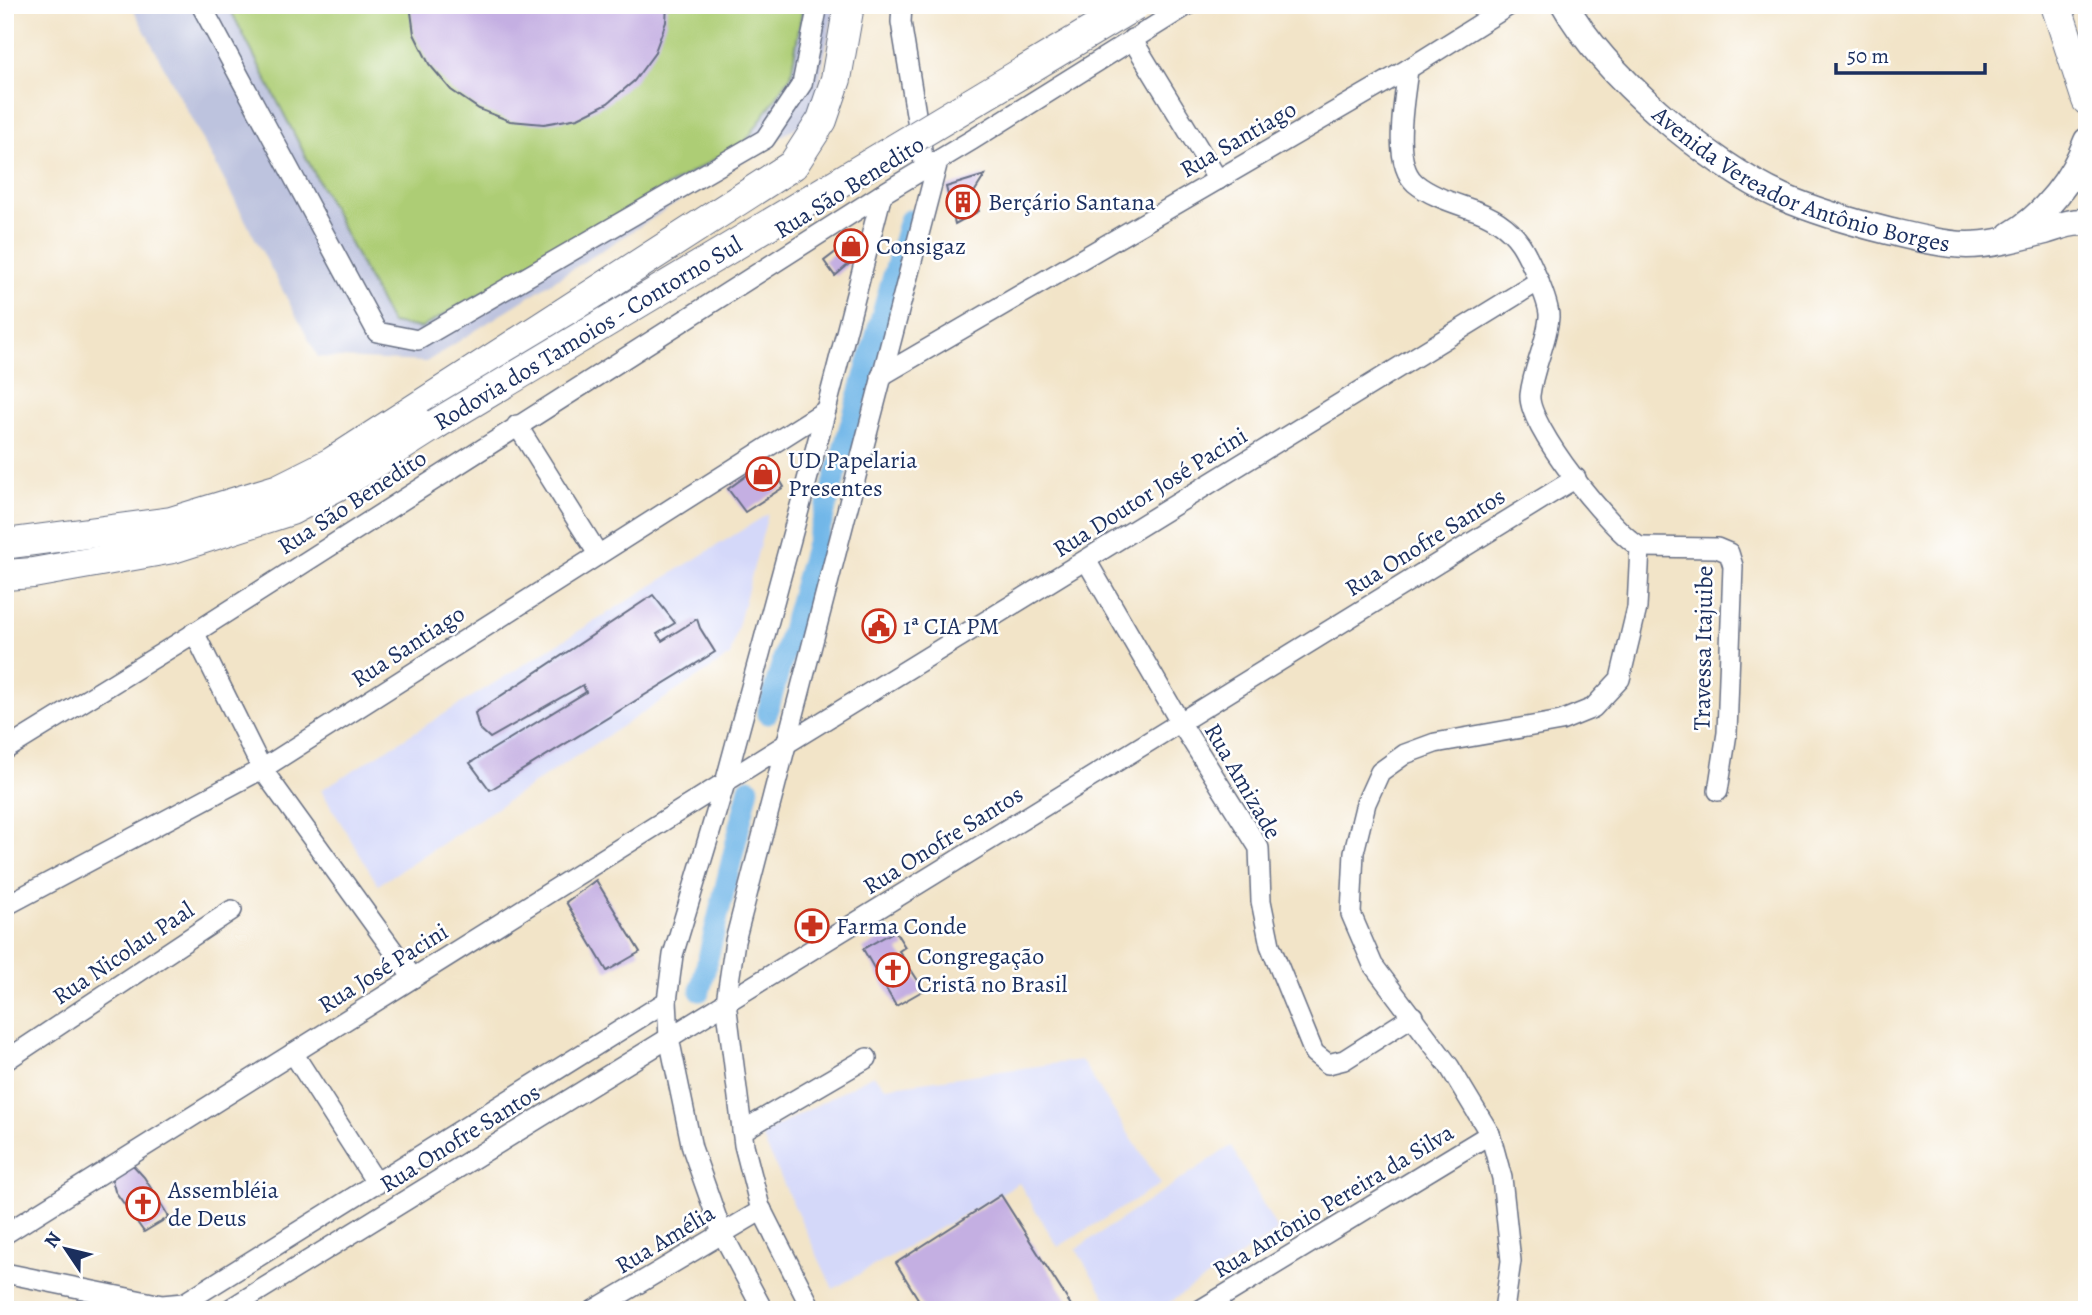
<svg xmlns="http://www.w3.org/2000/svg" width="2092" height="1315" font-family="Alegreya,serif">
<rect width="100%" height="100%" fill="#fff"/>
<filter id="ink" filterUnits="userSpaceOnUse"><feTurbulence type="fractalNoise" baseFrequency=".0143" numOctaves="2"/><feDisplacementMap in="SourceGraphic" scale="14" xChannelSelector="R" yChannelSelector="G"/><feConvolveMatrix kernelMatrix="1 2 1 2 8 2 1 2 1" color-interpolation-filters="sRGB"/></filter>
<filter id="wash" filterUnits="userSpaceOnUse"><feTurbulence type="fractalNoise" baseFrequency=".00686" numOctaves="4" result="noise"/><feDisplacementMap in="SourceGraphic" scale="28" xChannelSelector="R" yChannelSelector="G"/><feGaussianBlur stdDeviation="1.57" result="paint"/><feColorMatrix in="noise" values="0 0 0 0 0 0 0 0 0 0 0 0 0 0 0 0 0 1.4 0 .05"/><feComposite in="paint" operator="in"/></filter>
<g filter="url(#wash)">
<rect width="100%" height="100%" fill="#f2e4c8"/>
<!-- built -->
<g fill="#d4d8f9">
<path d="M768,514L730,656L378,885L321,790Z"/>
<path d="M1081,1060L1161,1184L1058,1247L1019,1183L833,1289L761,1135L873,1075L886,1087Z"/>
<path d="M1231,1146L1278,1231L1158,1310H1113L1076,1249Z"/>
</g>
<!-- industrial -->
<path fill="#bdc3de" d="M131,5H835L812,117L426,362L318,357Z"/>
<!-- green -->
<path fill="#adcd75" stroke="#647e6a" stroke-width="2" d="M228,5H803L791,76L746,141L421,328L391,323Z"/>
<g fill="none" stroke-linecap="round" stroke-linejoin="round">
<!-- stream -->
<path stroke="#72b7e8" stroke-width="6" d="M5,1302L55,1303L76,1310"/>
<!-- canal -->
<g stroke="#72b7e8" stroke-width="21">
<path d="M767,714L909,220"/>
<path d="M700,991L749,788"/>
</g>
</g>
<g id="blocks">
<!-- building -->
<g fill="#c4afe2">
<path d="M410,5H667L666,22L654,54L634,81L608,103L578,118L544,124L510,121L479,109L451,90L429,64L414,34Z"/>
<path d="M985,175L973,194L979,211L955,224L946,187Z"/>
<path d="M858,235L857,257L835,276L824,261Z"/>
<path d="M768,460L784,487L745,512L728,489Z"/>
<path d="M653,595L675,623L657,634L662,641L697,619L700,628L715,652L490,790L470,763L586,692L583,685L490,738L479,728L475,713Z"/>
<path d="M596,880L640,952L607,971L566,902Z"/>
<path d="M895,931L905,947L899,951L924,990L896,1006L863,949Z"/>
<path d="M132,1164L144,1177L169,1217L144,1232L115,1191L112,1180L119,1171Z"/>
<path d="M1001,1195L1074,1310H925L896,1263Z"/>
</g>
</g>
</g>
<g filter="url(#ink)">
<use href="#blocks" fill-opacity="0" stroke="#666e83" stroke-width="2"/>
<g fill="none" stroke-linecap="round" stroke-linejoin="round">
<defs>
<g id="minor">
<path d="M201,5L377,332L418,340L765,139L802,84L818,5"/>
<path d="M902,5L901,22L925,169"/>
<path d="M1132,39L1218,180"/>
<path d="M1408,69C1405,98 1391,162 1415,183C1429,195 1451,202 1468,208C1488,214 1507,224 1520,243C1528,255 1550,303 1549,317C1547,343 1533,368 1530,395C1527,426 1612,532 1640,547L1637,608L1620,679L1593,708L1561,721L1435,743L1405,754L1380,772L1366,803L1354,852L1351,914L1373,965L1449,1066L1490,1134L1502,1178L1511,1261L1504,1310"/>
<path d="M881,376L1408,69L1510,5"/>
<path d="M517,425L598,554"/>
<path d="M1640,547L1717,548L1729,553L1733,566L1727,733L1718,791"/>
<path d="M1086,560L1180,722L1259,848L1261,901L1270,945L1314,1053L1328,1064L1344,1060L1413,1016"/>
<path d="M194,632L262,769L413,978"/>
<path d="M5,750L188,637L882,194L972,140L1188,5"/>
<path d="M5,906L262,769L826,410"/>
<path d="M293,1053L377,1184"/>
<path d="M5,1061L232,910"/>
<path d="M742,1131L867,1058"/>
<path d="M5,1234L786,744L1539,281"/>
<path d="M5,1273L162,1305L184,1303L667,1001"/>
<path d="M228,1310L1576,478"/>
<path d="M594,1310L762,1210"/>
<path d="M763,1310L722,1233L692,1148L669,1038L667,1001L673,955L725,783L826,410L882,194"/>
<path d="M812,1310L760,1207L744,1145L726,1002L735,941L938,161"/>
<path d="M1200,1310L1490,1134"/>
</g>
<g id="major">
<path id="s1" d="M1565,5C1604,75 1709,164 1782,197C1817,212 1852,222 1888,231C1914,237 1940,244 1967,245C1993,245 2020,237 2045,231C2058,227 2073,220 2087,223"/>
<path d="M2011,235C2046,214 2073,179 2087,141"/>
</g>
<g id="highway">
<path d="M2056,5L2087,100"/>
<path d="M5,544L171,522L279,489L331,463L793,165L822,120L836,79L849,5"/>
<path d="M5,575L33,573L173,548L291,510L348,480L436,424"/>
</g>
</defs>
<!-- minor casing -->
<use href="#minor" stroke="#666e83" stroke-width="22"/>
<!-- major casing -->
<use href="#major" stroke="#666e83" stroke-width="29"/>
<!-- highway casing -->
<use href="#highway" stroke="#666e83" stroke-width="32"/>
<!-- minor -->
<use href="#minor" stroke="#fff" stroke-width="19"/>
<!-- major -->
<use href="#major" stroke="#fff" stroke-width="26"/>
<!-- highway -->
<use href="#highway" stroke="#fff" stroke-width="30"/>
<defs>
<g id="highway-bridge">
<path id="s2" d="M436,424L1135,5"/>
</g>
</defs>
<!-- highway-bridge casing -->
<use href="#highway-bridge" stroke="#666e83" stroke-width="32" stroke-linecap="butt"/>
<!-- highway-bridge -->
<use href="#highway-bridge" stroke="#fff" stroke-width="30"/>
</g>
</g>
<!-- icons -->
<defs>
<symbol id="building-ring" viewBox="-11 -11 22 22"><circle r="9.5" fill="#fff" stroke="#c8321e" stroke-width="1.5"/><path d="M-4-6H4V6H1V3H-1V6H-4ZM-2.5-4.3h1.7v1.8h-1.7ZM.8-4.3h1.7v1.8H.8ZM-2.5-1h1.7V.8h-1.7ZM.8-1h1.7V.8H.8Z" fill="#c8321e"/></symbol>
<symbol id="shop-ring" viewBox="-11 -11 22 22"><circle r="9.5" fill="#fff" stroke="#c8321e" stroke-width="1.5"/><path d="M-5-2.5h2.3a2.7 3.5 0 0 1 5.4 0H5L5.5 6h-11ZM-1.5-2.5h3a1.5 2.3 0 0 0-3 0Z" fill="#c8321e"/></symbol>
<symbol id="civic-ring" viewBox="-11 -11 22 22"><circle r="9.5" fill="#fff" stroke="#c8321e" stroke-width="1.5"/><path d="M-.6-6.5H3V-4.5H.6V-3L4-1V1h2V6H-6V1h2V-1L-.6-3ZM-1.2 2.5V6h2.4V2.5Z" fill="#c8321e"/></symbol>
<symbol id="pharmacy-ring" viewBox="-11 -11 22 22"><circle r="9.5" fill="#fff" stroke="#c8321e" stroke-width="1.5"/><path d="M-2-6h4v4h4v4h-4v4h-4v-4h-4v-4h4Z" fill="#c8321e"/></symbol>
<symbol id="church-ring" viewBox="-11 -11 22 22"><circle r="9.5" fill="#fff" stroke="#c8321e" stroke-width="1.5"/><path d="M-1.2-6h2.4v3.5h3.3v2.4h-3.3V6h-2.4V-.1h-3.3v-2.4h3.3Z" fill="#c8321e"/></symbol>
</defs>
<g fill-rule="evenodd">
<use href="#building-ring" x="944" y="183" width="38" height="38"/>
<use href="#shop-ring" x="832" y="227" width="38" height="38"/>
<use href="#shop-ring" x="744" y="455" width="38" height="38"/>
<use href="#civic-ring" x="860" y="607" width="38" height="38"/>
<use href="#pharmacy-ring" x="793" y="907" width="38" height="38"/>
<use href="#church-ring" x="874" y="951" width="38" height="38"/>
<use href="#church-ring" x="124" y="1185" width="38" height="38"/>
</g>
<g text-anchor="middle" stroke-width="5" stroke-linejoin="round" paint-order="stroke">
<!-- street labels -->
<g font-size="24" fill="#1b2f5e" stroke="#fff">
<text transform="translate(1238 139) rotate(-30)" y="8">Rua Santiago</text>
<text dy="8" stroke="none"><textPath href="#s1" startOffset="304">Avenida Vereador Antônio Borges</textPath></text>
<text transform="translate(849 187) rotate(-32)" y="8">Rua São Benedito</text>
<text dy="8" stroke="none"><textPath href="#s2" startOffset="177">Rodovia dos Tamoios - Contorno Sul</textPath></text>
<text transform="translate(1150 492) rotate(-32)" y="8">Rua Doutor José Pacini</text>
<text transform="translate(352 502) rotate(-33)" y="8">Rua São Benedito</text>
<text transform="translate(1425 542) rotate(-32)" y="8">Rua Onofre Santos</text>
<text transform="translate(408 646) rotate(-33)" y="8">Rua Santiago</text>
<text transform="translate(1703 648) rotate(-89)" y="8">Travessa Itajuibe</text>
<text transform="translate(1243 781) rotate(60)" y="8">Rua Amizade</text>
<text transform="translate(943 840) rotate(-32)" y="8">Rua Onofre Santos</text>
<text transform="translate(123 953) rotate(-34)" y="8">Rua Nicolau Paal</text>
<text transform="translate(383 968) rotate(-32)" y="8">Rua José Pacini</text>
<text transform="translate(460 1138) rotate(-32)" y="8">Rua Onofre Santos</text>
<text transform="translate(1333 1201) rotate(-31)" y="8">Rua Antônio Pereira da Silva</text>
<text transform="translate(665 1239) rotate(-31)" y="8">Rua Amélia</text>
</g>
<!-- poi labels -->
<g font-size="24" fill="#1b2f5e" stroke="#fff" text-anchor="start">
<text x="988" y="210">Berçário Santana</text>
<text x="876" y="254">Consigaz</text>
<text x="788" y="468">UD Papelaria<tspan x="788" dy="28">Presentes</tspan></text>
<text x="903" y="634">1ª CIA PM</text>
<text x="836" y="934">Farma Conde</text>
<text x="917" y="964">Congregação<tspan x="917" dy="28">Cristã no Brasil</tspan></text>
<text x="168" y="1198">Assembléia<tspan x="168" dy="28">de Deus</tspan></text>
</g>
</g>
<!-- margin -->
<rect width="2092" height="1315" fill="none" stroke="#fff" stroke-width="28"/>
<!-- north arrow -->
<g transform="translate(66 1249) rotate(305)" stroke="#ffffff" stroke-width="5" paint-order="stroke">
<path d="M0-5L12 26L0 18L-12 26Z" fill="#1b2f5e"/>
<text y="-10" font-size="19" font-weight="bold" text-anchor="middle" fill="#1b2f5e">N</text>
</g>
<!-- scale -->
<path d="M1836 63v10h149v-10" fill="none" stroke="#1b2f5e" stroke-width="3.5"/>
<text x="1847" y="63" font-size="21" fill="#1b2f5e" stroke="#ffffff" stroke-width="5" paint-order="stroke">50 m</text>
</svg>
